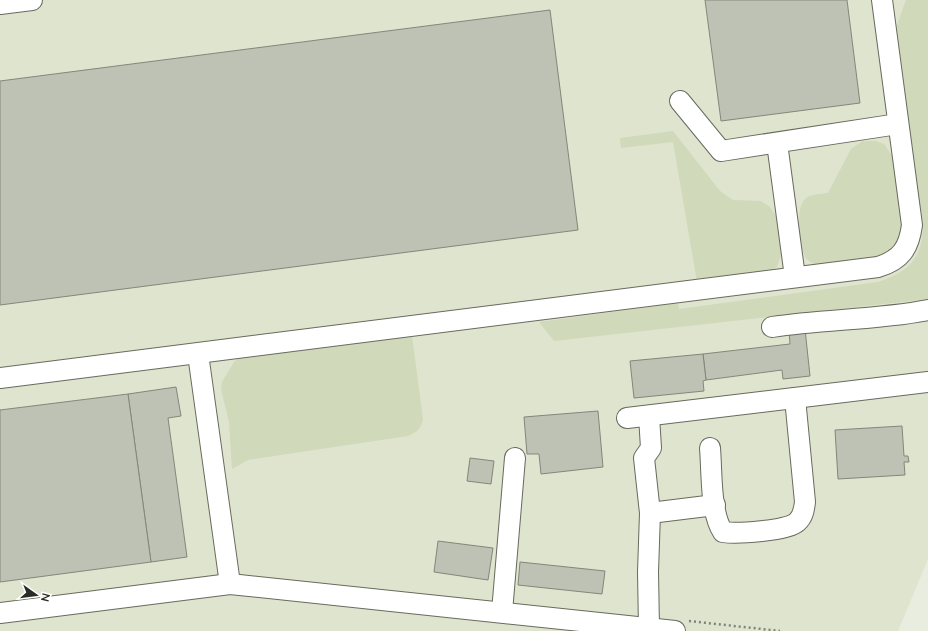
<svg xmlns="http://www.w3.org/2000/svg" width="928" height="631" font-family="'Nunito Sans',sans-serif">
<rect width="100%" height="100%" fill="#e9eddf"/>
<!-- built -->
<path fill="#dee4ce" d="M0,0H928V559L898,631H0Z"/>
<!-- green -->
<g fill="#d0d9b9">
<path d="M906,0H928V299L554,341L539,322L678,303L679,309L878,282C909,272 923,258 923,224L895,41L897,25Z"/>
<path d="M673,131L720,191L733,200L761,201L770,207L776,216L778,225L781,254L777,267L771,271L697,282L673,142L621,148L620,138Z"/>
<path d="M863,141H876L884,144L895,160L904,222L902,240L884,258L817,265C813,263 809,262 806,258C799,248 795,208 805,199C811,194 820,194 828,193L851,149Z"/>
<path d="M412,336L423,419C421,429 417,432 408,436L248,460L232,469L229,422L221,389L222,382L234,362L239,358Z"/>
</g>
<!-- building -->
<g fill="#bec2b4" stroke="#83877a">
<path d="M705,0H847L860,103L721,121Z"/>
<path d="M550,10L578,230L0,305V81Z"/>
<path d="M805,329L810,376L783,379L782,370L706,380L703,354L790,344L789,330Z"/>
<path d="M703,354L706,380L703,381L704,391L634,398L630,361Z"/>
<path d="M176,387L181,416L168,418L187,557L151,562L128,394Z"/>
<path d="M128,394L151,562L0,582V410Z"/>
<path d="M598,411L603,467L541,474L539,454H527L524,417Z"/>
<path d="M902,426L904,456H908L909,462H904L905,475L838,479L835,430Z"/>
<path d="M470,458L494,461L491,484L467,481Z"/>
<path d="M438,541L493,548L488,580L434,572Z"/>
<path d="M520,562L605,571L602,594L518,585Z"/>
</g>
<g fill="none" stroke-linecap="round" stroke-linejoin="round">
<defs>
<g id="minor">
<path d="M0,4L32,0"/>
<path d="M680,101L721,151L898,124"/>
<path d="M777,143L795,277"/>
<path d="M772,327C824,319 877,320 928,310"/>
<path d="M198,354L230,584"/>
<path d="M0,378L878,267C901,260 909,248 912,225L882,0"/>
<path d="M627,418L928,382"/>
<path d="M710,448C712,471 710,513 723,532C736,534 788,531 797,522C803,517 804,510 805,502L795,398"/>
<path d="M650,513L715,505"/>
<path d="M502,612L515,458"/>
<path d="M0,613L230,584L675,631"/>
<path d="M649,628L648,572L650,513L644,458L651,448L649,416"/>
</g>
</defs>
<!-- minor casing -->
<use href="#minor" stroke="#676a5e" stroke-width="22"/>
<!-- path -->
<path stroke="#80837a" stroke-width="2.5" stroke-dasharray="2 3" stroke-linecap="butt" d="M689,621L780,631"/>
<!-- minor -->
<use href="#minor" stroke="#fff" stroke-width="20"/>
</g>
<!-- north arrow -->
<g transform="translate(36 595) rotate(104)" stroke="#ffffff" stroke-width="3" paint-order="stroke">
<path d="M0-3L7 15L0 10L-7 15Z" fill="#292b26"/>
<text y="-6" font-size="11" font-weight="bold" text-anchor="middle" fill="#292b26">N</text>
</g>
</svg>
